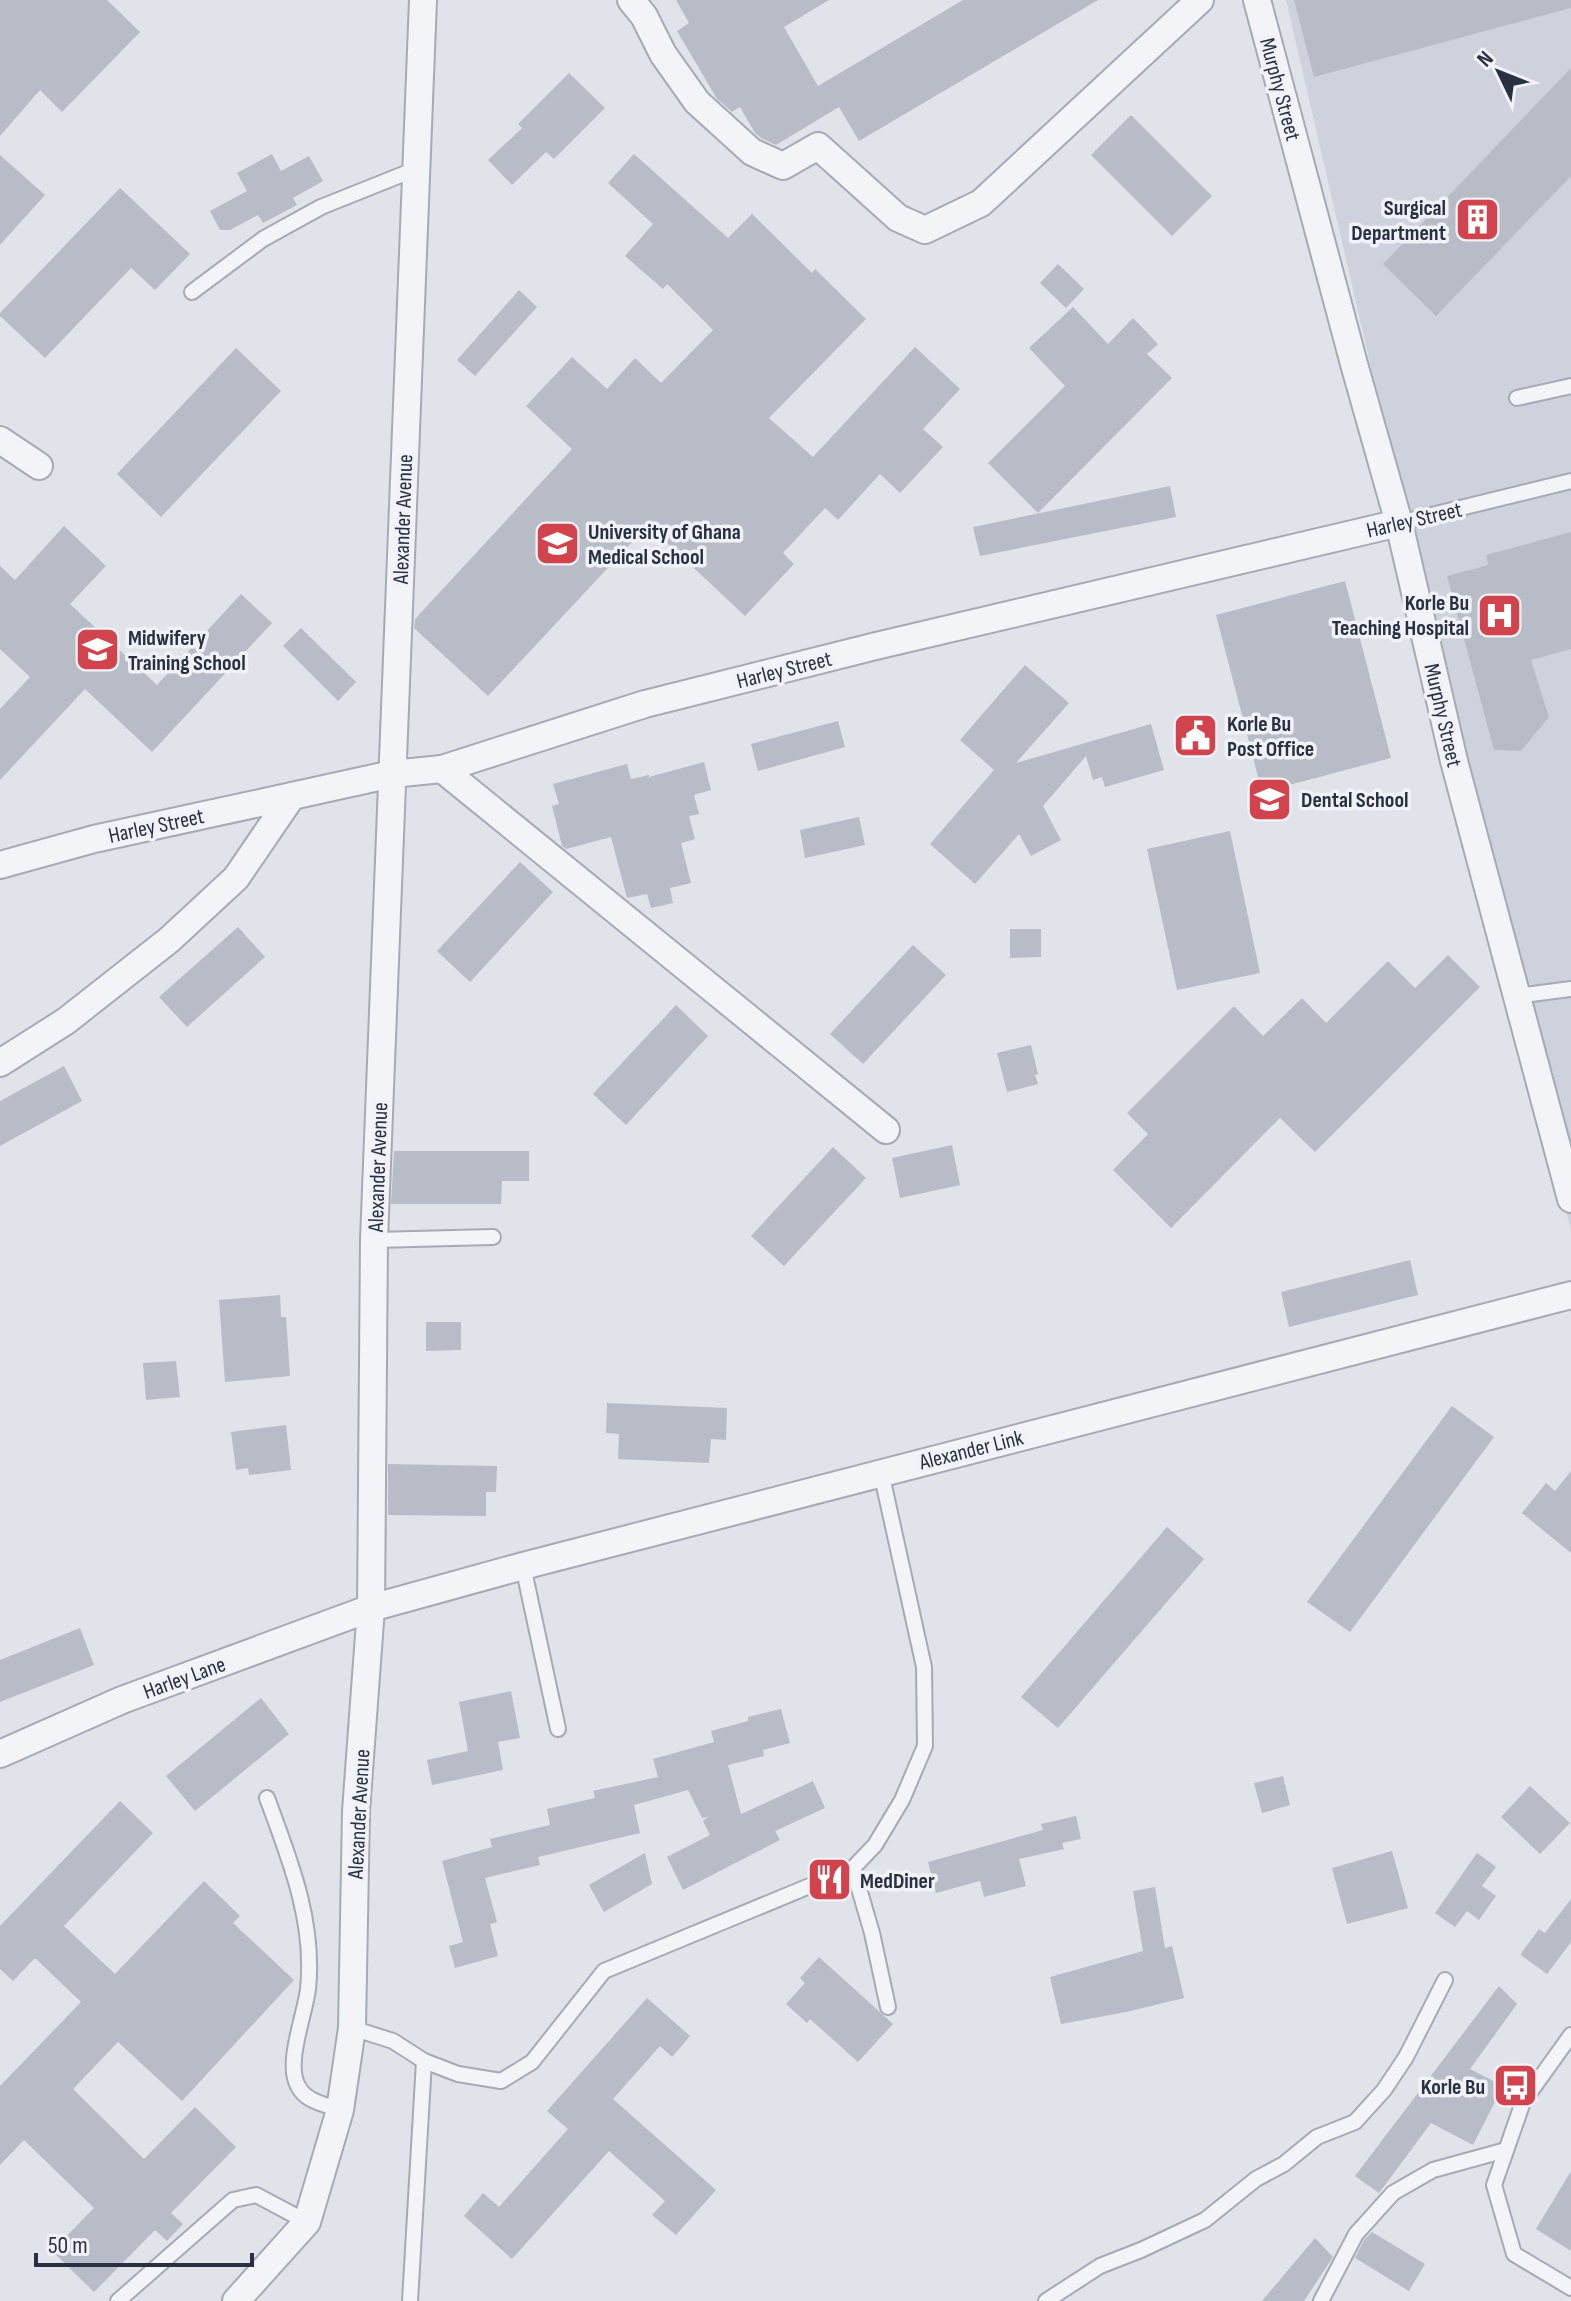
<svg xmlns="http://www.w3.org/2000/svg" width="1571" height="2301" font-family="'Sofia Sans Condensed',sans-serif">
<rect width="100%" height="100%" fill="#e0e3ea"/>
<!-- built -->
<path fill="#ced2dc" d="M1286,0H1571V1231Z"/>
<!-- building -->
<g fill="#b7bcc7">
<path d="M0,0H107L140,32L62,112L40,90L0,136Z"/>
<path d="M676,0H829L784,27L818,86L963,0H1098L859,141L839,107L776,145L761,138L755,133L740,107L732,112L717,99L677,31L689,23Z"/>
<path d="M1294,0H1571V8L1314,77Z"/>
<path d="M1571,68V176L1436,316L1383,264Z"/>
<path d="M569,73L605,108L554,159L546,152L512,185L488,160L522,128L518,124Z"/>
<path d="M1131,115L1212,196L1172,236L1091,155Z"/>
<path d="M272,154L281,171L309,156L323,181L293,198L297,205L263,223L258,215L230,230H220L210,211L247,191L237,173Z"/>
<path d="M634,154L728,238L752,214L812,273L815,269L866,319L769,418L813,457L915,347L960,389L923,429L943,447L900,493L880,474L838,520L825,508L783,553L794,564L745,616L648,525L488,696L414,628L415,619L572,449L526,406L572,357L607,389L635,358L661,383L713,330L667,284L663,289L625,256L653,224L608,183Z"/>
<path d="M0,155L45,195L0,245Z"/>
<path d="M120,188L190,254L155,290L131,268L45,358L0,316V313Z"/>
<path d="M1058,264L1084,289L1066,308L1040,283Z"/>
<path d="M519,290L537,307L475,376L457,360Z"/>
<path d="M1073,307L1108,344L1133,318L1158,344L1147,354L1172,378L1038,513L988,463L1065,386L1029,348Z"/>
<path d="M236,348L281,391L161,517L117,474Z"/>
<path d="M1170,486L1176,517L980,556L973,527Z"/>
<path d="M64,526L106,566L70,604L157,685L241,594L272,623L152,752L85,689L0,780V709L30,677L0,649V566L15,580Z"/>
<path d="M1571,532V649L1531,660L1549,717L1521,751L1494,750L1447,576L1488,565L1486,555Z"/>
<path d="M1345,581L1391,758L1262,792L1216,615Z"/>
<path d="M301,628L356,682L338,701L283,646Z"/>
<path d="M1025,665L1069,703L1016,763L1151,724L1164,770L1105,787L1102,777L1093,780L1086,756L1043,806L1061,840L1031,856L1019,834L975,884L930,844L994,770L960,740Z"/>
<path d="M838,721L845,747L758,771L751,744Z"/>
<path d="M704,762L711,790L694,795L699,814L689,816L695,839L681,843L691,883L670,888L673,903L651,908L647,894L627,898L611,837L566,849L562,846L552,806L559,804L553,784L627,764L631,779L649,775V777Z"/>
<path d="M859,817L865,845L805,858L800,830Z"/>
<path d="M1230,831L1260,973L1177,990L1147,849Z"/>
<path d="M520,862L553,892L470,982L437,951Z"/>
<path d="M238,927L265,957L187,1027L159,997Z"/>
<path d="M1010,929H1041V957L1010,958Z"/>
<path d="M913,945L946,975L863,1064L830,1034Z"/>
<path d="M1448,955L1480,987L1315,1152L1280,1118L1171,1228L1113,1170L1148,1134L1127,1113L1234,1006L1263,1036L1302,998L1326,1023L1388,961L1415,988Z"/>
<path d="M676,1005L708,1036L626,1125L593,1094Z"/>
<path d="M1031,1045L1038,1074L1035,1075L1038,1084L1007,1092L997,1053Z"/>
<path d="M64,1066L82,1101L0,1146V1101Z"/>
<path d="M952,1145L960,1185L900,1198L892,1158Z"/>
<path d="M833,1147L866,1178L784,1266L751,1236Z"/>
<path d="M394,1151H529V1181H502L501,1204H391Z"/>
<path d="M1410,1260L1418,1295L1289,1327L1281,1292Z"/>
<path d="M280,1295L281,1317H286L290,1376L225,1382L219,1300Z"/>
<path d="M426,1322H461V1350L426,1351Z"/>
<path d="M176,1361L180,1397L146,1400L143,1363Z"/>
<path d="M607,1403L727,1408L726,1440L711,1439L709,1463L618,1459L619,1434L606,1433Z"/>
<path d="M1452,1406L1494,1437L1350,1632L1307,1602Z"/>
<path d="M286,1425L291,1470L249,1475L248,1468L236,1470L231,1432Z"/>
<path d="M388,1464L497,1466L496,1492H486V1516L388,1515Z"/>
<path d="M1571,1471V1553L1522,1513L1546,1483L1555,1491Z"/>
<path d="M1167,1527L1204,1559L1058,1728L1021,1697Z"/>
<path d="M80,1628L94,1665L0,1702V1660Z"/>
<path d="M511,1691L520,1738L498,1742L503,1770L432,1785L427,1760L468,1751L459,1702Z"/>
<path d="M261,1698L289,1734L195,1811L166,1776Z"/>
<path d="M781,1709L790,1743L763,1750L764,1756L728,1765L741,1814L813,1781L825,1808L775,1831L780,1840L683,1890L667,1857L710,1835L703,1821L708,1817L702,1818L688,1790L634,1805L640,1833L538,1857L540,1865L485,1878L497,1922L490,1924L498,1956L455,1968L449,1946L463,1942L442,1861L492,1847L490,1839L550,1825L547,1809L595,1798L593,1791L658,1777L653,1759L714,1742L711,1731L748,1721V1717Z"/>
<path d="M1283,1776L1290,1805L1262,1813L1254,1783Z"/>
<path d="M1530,1786L1570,1823L1540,1854L1501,1817Z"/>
<path d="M120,1801L153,1833L64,1926L115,1974L204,1881L240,1916L233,1923L294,1980L182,2101L118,2042L73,2089L144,2159L195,2107L236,2147L171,2213L183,2224L167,2241L155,2230L94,2292L52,2251L94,2208L24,2140L0,2165V2086L81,2002L35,1958L13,1981L0,1969V1926Z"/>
<path d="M1076,1816L1081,1839L1062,1843L1064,1849L1019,1859L1026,1886L984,1897L980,1881L936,1893L928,1862L1043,1830L1041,1824Z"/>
<path d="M1392,1851L1408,1908L1347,1924L1332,1868Z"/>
<path d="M645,1853L652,1884L604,1912L589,1885Z"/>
<path d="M1477,1853L1496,1867L1482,1886L1496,1896L1479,1920L1467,1911L1455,1927L1435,1913Z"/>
<path d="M1155,1887L1165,1948L1172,1946L1184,1998L1126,2012L1061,2024L1050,1977L1143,1951L1133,1891Z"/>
<path d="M1571,1899V1942L1547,1974L1521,1955L1522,1952L1539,1929L1545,1933Z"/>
<path d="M819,1957L893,2024L858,2062L810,2019L807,2023L786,2004L805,1983L800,1978Z"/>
<path d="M1499,1986L1517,2004L1470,2069L1503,2086L1473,2145L1431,2123L1379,2193L1355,2176Z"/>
<path d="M647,1998L690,2036L672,2057L660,2046L613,2099L716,2190L676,2235L652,2215L665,2201L609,2151L512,2259L464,2216L483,2193L499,2207L568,2129L547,2111Z"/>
<path d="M1571,2171V2251L1536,2229Z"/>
<path d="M1372,2232L1425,2264L1409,2291L1355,2258L1364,2240Z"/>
<path d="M1315,2238L1333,2257L1304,2301H1262Z"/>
</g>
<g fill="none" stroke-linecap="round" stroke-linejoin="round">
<defs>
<g id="service">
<path d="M192,292L263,239L321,207L416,169"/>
<path d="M1517,398L1571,386"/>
<path d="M1399,523L1571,481"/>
<path d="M1516,996L1571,989"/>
<path d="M374,1240L493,1237"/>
<path d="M523,1566L558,1729"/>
<path d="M267,1798C290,1860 315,1922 308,1989C305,2015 285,2063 298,2086C306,2102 324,2104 340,2110"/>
<path d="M853,1868L872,1933L888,2007"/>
<path d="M352,2028L393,2041L424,2061L410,2301"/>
<path d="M1571,2035L1523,2102L1494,2185L1514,2254L1571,2288"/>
<path d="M424,2061L458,2074L501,2081L532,2062L604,1971L853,1868L875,1845L902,1800L925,1746L924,1667L881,1472"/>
<path d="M118,2301L233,2200L256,2195L307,2222"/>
<path d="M1046,2301L1100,2266L1141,2250L1205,2220L1256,2179L1284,2164L1317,2137L1355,2122L1384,2090L1406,2057L1445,1980"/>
<path d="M1321,2301L1356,2234L1393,2193L1433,2170L1506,2150"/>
</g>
<g id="minor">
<path d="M631,0L644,16L663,54L697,102L752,152L783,166L818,146L898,218L925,230L981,203L1200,0"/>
<path d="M1257,0L1354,364L1399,523L1454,761L1571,1199"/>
<path d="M0,440L39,466"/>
<path d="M442,769L886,1130"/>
<path d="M0,865L94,839L292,796L392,774L442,769L645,704L876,646L1399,523"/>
<path d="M0,1063L66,1021L169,940L236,878L292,796"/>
<path d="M0,1754L122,1700L371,1608L523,1566L1571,1295"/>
<path d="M236,2301L307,2222L340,2110L352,2028L356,1811L371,1608L374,1240L423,0"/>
</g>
</defs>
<!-- service casing -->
<use href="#service" stroke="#a5aab4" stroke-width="18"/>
<!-- minor casing -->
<use href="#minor" stroke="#a5aab4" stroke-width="30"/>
<!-- service -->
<use href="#service" stroke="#f3f4f8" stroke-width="14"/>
<!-- minor -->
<use href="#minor" stroke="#f3f4f8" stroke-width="26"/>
</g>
<!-- icons -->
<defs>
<symbol id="building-square" viewBox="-11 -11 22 22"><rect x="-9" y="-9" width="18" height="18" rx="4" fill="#d1434d" stroke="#f0f2f7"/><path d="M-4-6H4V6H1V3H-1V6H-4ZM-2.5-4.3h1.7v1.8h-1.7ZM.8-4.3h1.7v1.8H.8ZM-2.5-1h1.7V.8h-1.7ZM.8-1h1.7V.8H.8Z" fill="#fff"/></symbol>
<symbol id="university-square" viewBox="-11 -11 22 22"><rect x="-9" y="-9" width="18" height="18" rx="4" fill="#d1434d" stroke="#f0f2f7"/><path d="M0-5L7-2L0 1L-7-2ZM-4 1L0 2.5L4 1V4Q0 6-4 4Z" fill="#fff"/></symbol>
<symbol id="hospital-square" viewBox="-11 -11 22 22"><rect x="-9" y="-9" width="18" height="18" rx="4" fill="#d1434d" stroke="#f0f2f7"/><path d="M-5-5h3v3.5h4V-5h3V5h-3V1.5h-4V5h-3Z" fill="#fff"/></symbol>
<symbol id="civic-square" viewBox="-11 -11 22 22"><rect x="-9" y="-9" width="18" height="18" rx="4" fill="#d1434d" stroke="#f0f2f7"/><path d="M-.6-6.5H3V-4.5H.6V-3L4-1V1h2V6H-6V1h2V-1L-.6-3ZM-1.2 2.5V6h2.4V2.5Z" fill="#fff"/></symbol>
<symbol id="school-square" viewBox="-11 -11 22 22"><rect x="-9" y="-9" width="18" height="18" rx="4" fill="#d1434d" stroke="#f0f2f7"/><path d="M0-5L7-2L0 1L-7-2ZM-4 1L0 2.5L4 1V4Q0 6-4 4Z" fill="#fff"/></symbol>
<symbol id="restaurant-square" viewBox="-11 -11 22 22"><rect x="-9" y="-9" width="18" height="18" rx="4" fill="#d1434d" stroke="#f0f2f7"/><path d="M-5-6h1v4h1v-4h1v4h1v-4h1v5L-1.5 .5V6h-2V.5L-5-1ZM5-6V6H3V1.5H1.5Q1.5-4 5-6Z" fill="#fff"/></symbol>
<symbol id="bus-square" viewBox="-11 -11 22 22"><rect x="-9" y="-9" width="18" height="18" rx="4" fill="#d1434d" stroke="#f0f2f7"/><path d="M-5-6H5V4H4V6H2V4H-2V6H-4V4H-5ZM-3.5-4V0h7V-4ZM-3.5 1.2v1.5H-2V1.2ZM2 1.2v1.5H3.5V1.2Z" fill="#fff"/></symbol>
</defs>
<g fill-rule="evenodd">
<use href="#building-square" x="1452" y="194" width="51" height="51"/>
<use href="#university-square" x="532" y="518" width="51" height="51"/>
<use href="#hospital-square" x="1474" y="590" width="51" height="51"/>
<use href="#university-square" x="72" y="624" width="51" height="51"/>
<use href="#civic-square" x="1170" y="710" width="51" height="51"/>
<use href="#school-square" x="1244" y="774" width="51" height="51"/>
<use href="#restaurant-square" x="804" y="1854" width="51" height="51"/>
<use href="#bus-square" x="1490" y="2060" width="51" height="51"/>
</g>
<g text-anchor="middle" stroke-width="7" stroke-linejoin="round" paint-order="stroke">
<!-- street labels -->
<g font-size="22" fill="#283042" stroke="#f0f2f7">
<text transform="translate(1281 89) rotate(75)" y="8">Murphy Street</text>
<text transform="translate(402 519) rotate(-88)" y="8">Alexander Avenue</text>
<text transform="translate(1414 519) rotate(-13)" y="8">Harley Street</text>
<text transform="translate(784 669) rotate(-14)" y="8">Harley Street</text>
<text transform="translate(1444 715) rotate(77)" y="8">Murphy Street</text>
<text transform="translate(156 825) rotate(-12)" y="8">Harley Street</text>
<text transform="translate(377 1167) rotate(-88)" y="8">Alexander Avenue</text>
<text transform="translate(971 1449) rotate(-14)" y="8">Alexander Link</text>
<text transform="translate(184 1677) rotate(-20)" y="8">Harley Lane</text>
<text transform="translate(358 1814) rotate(-87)" y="8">Alexander Avenue</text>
</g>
<!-- poi labels -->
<g font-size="22" font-weight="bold" fill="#283042" stroke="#f0f2f7" text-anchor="start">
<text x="1446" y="215" text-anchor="end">Surgical<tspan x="1446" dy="25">Department</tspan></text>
<text x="588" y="539">University of Ghana<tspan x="588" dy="25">Medical School</tspan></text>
<text x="1469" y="610" text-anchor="end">Korle Bu<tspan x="1469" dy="25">Teaching Hospital</tspan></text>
<text x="128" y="645">Midwifery<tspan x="128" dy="25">Training School</tspan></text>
<text x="1227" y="731">Korle Bu<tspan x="1227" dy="25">Post Office</tspan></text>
<text x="1301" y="807">Dental School</text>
<text x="860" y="1888">MedDiner</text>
<text x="1485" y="2094" text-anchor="end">Korle Bu</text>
</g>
</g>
<!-- north arrow -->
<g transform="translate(1499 72) rotate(313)" stroke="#f0f2f7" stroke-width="6" paint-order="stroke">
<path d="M0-6L14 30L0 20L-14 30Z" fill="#283042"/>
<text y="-12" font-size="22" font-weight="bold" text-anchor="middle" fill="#283042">N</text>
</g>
<!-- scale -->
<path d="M36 2253v12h216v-12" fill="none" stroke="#283042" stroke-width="4"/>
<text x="48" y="2253" font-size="24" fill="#283042" stroke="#f0f2f7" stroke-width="6" paint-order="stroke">50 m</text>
</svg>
